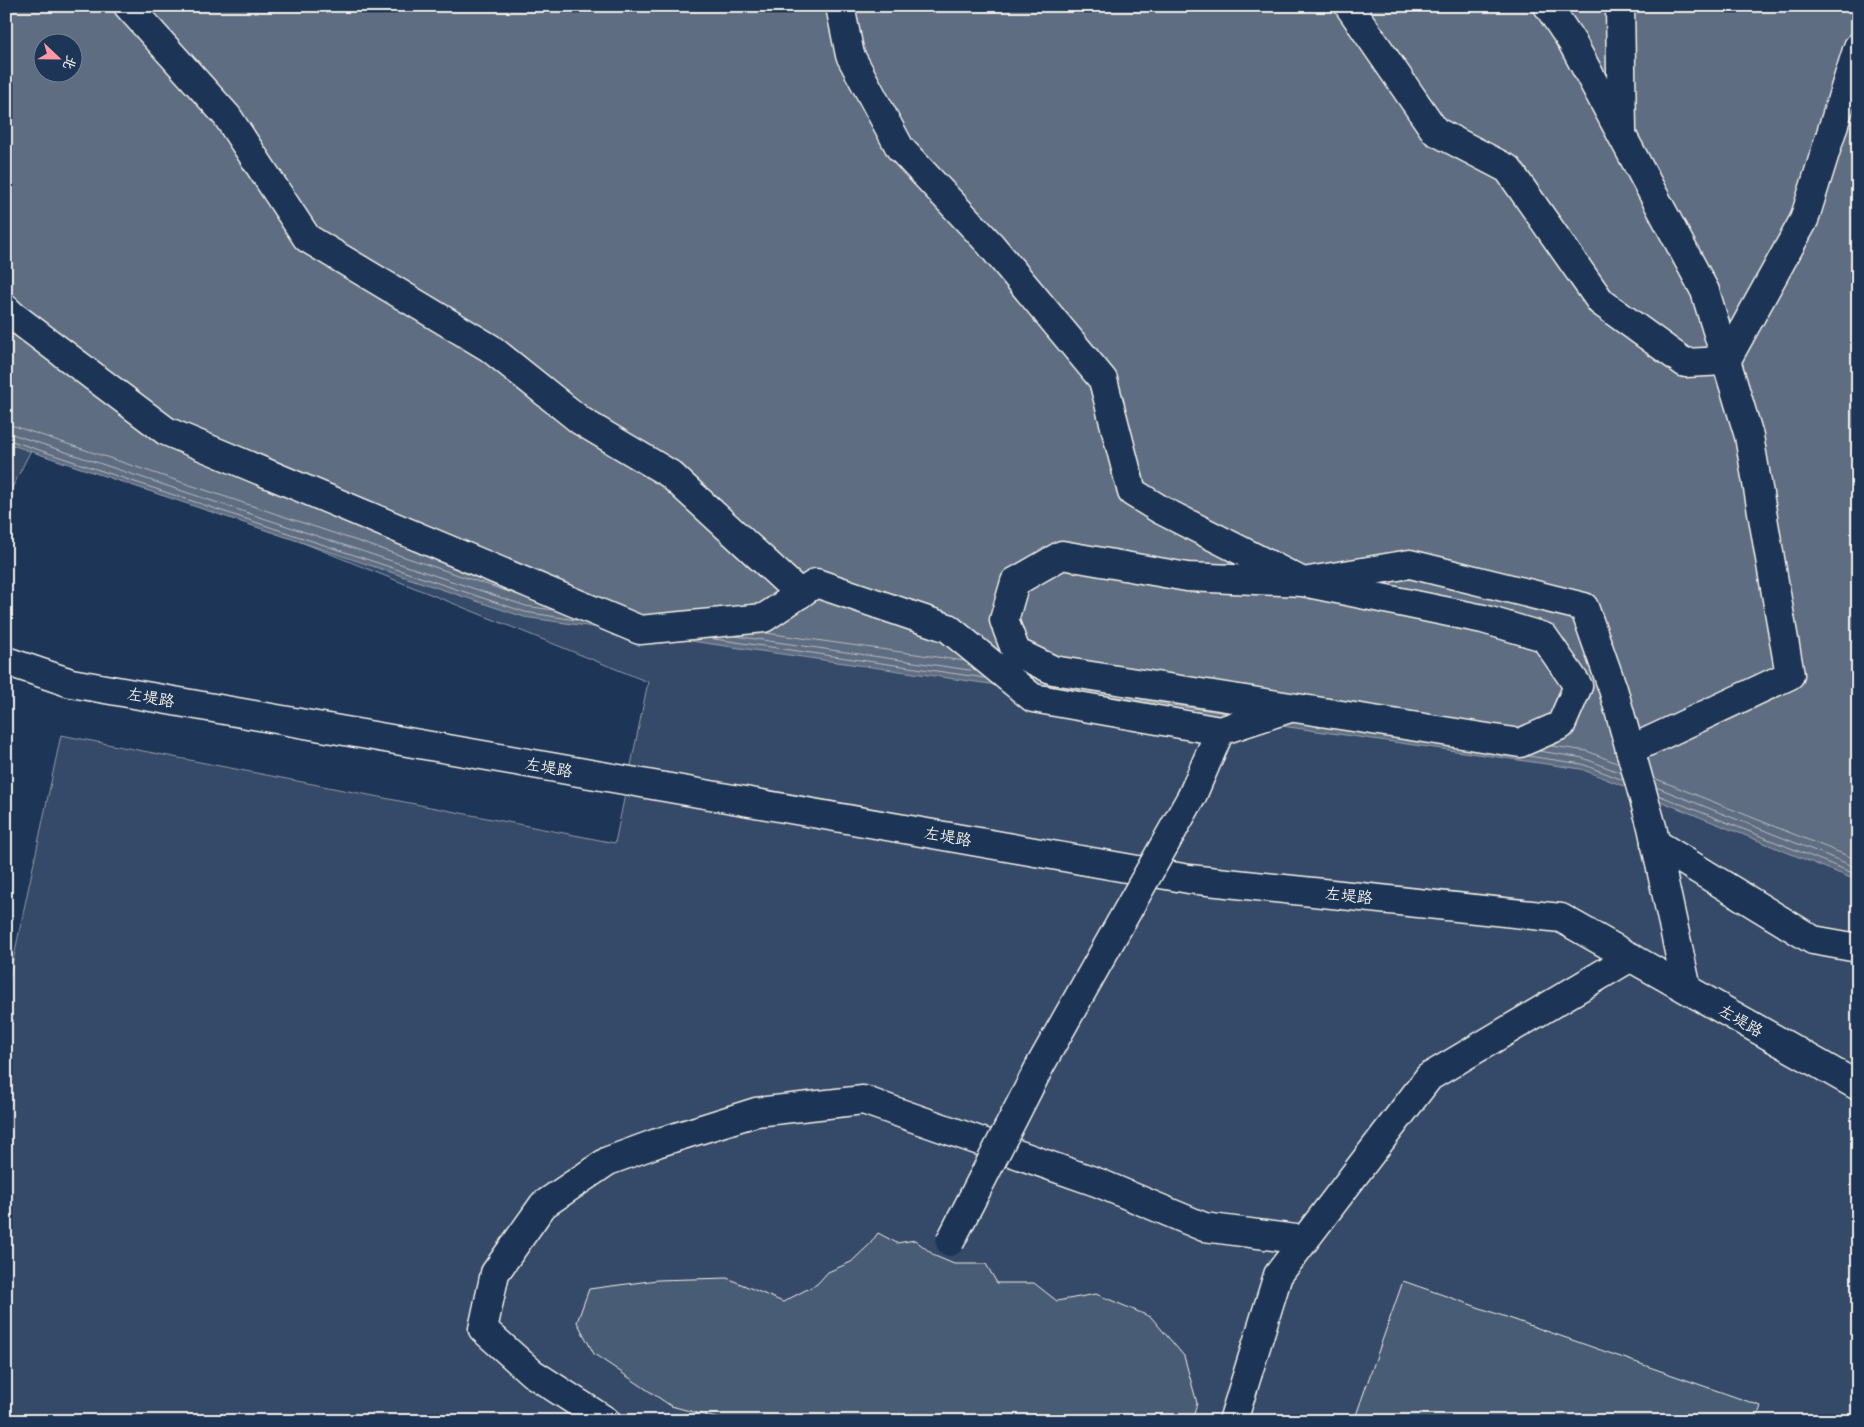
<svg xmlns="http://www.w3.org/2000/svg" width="1864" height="1427" font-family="'Architects Daughter','LXGW WenKai TC',sans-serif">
<rect width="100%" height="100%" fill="#1d3557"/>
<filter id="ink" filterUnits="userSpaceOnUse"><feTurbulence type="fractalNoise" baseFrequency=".02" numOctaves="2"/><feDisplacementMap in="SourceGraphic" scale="10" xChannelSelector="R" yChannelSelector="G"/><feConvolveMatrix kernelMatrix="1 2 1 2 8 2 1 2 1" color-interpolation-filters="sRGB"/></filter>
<g filter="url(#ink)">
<!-- green -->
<path fill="#354a67" stroke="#949ea8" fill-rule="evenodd" d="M6,6H1858V1421H6V994L61,735L615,843L648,682L38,436L6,500ZM42,42H72V72H42Z"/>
<!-- water -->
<path fill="#5e6d82" stroke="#9aa2ab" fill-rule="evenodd" d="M6,6H1858V881L1581,769L524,617L6,443ZM42,42H72V72H42Z"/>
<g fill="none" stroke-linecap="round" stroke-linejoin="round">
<!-- shore -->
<g stroke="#b8bcbf" stroke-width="1">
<path d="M6,425L14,426L521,596"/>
<path d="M6,432L526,606L553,610"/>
<path d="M6,439L525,612L576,620"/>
<path d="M766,633L965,661"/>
<path d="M735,636L976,671"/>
<path d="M708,638L985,678"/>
<path d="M1102,695L1227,713"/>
<path d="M1552,746L1587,751L1619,764"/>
<path d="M1539,751L1583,758L1621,773"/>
<path d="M1528,756L1582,764L1623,780"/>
<path d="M1654,778L1858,860"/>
<path d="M1656,787L1858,868"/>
<path d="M1658,795L1858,875"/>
</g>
</g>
<!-- building -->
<g fill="#485b74" stroke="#f4f1e8">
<path d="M878,1233L897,1243L915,1240L935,1256L954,1264H986L997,1283H1034L1057,1301L1096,1294L1151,1317L1184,1356L1197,1403L1192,1421H727L671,1406L594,1354L577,1322L589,1289L657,1280L727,1278L783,1302L817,1284L828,1272L851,1262L870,1244Z"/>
<path d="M1403,1281L1761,1406L1756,1421H1354Z"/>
</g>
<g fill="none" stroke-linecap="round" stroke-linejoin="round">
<defs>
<g id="minor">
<path d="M128,6L227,116L307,238L490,348L581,421L670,474L800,594"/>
<path d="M840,6L850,55L900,148L990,244L1103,380L1132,492L1161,510L1303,582L1410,564L1584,607L1613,689L1652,827L1687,989"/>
<path d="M1349,6L1435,131L1508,169L1601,302L1685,363L1726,361L1804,220L1858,47"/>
<path d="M1548,6L1572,42L1705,291L1749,436L1790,675L1630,750"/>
<path d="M1620,6L1622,131"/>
<path d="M6,309L12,315L166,431L640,630L764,618L816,583L948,628L1033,698L1220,731"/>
<path d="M1062,555L1187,577L1303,582L1483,619L1544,637L1578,686L1561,725L1520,743L1053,670L1016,652L1004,620L1015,582Z"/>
<path d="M1192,796L1220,731L1290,708"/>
<path d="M1655,843L1813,940L1858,948"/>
<path d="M606,1421L532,1373L483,1329L495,1273L543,1205L608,1161L657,1143L756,1112L863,1100L1099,1183L1204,1227L1304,1240"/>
<path d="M1233,1421L1278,1275L1429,1077L1631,957"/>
</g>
<path id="major" d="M6,661L71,683L1189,879L1561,918L1858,1086"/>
</defs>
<!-- minor casing -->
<use href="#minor" stroke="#f4f1e8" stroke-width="31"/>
<!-- major casing -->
<use href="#major" stroke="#f4f1e8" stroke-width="31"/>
<!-- minor -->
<use href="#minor" stroke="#1d3557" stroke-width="28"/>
<!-- major -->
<use href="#major" stroke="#1d3557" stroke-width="28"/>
<defs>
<path id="minor-bridge" d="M950,1242L1041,1064L1192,796"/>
</defs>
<!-- minor-bridge casing -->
<use href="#minor-bridge" stroke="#f4f1e8" stroke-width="31" stroke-linecap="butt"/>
<!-- minor-bridge -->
<use href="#minor-bridge" stroke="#1d3557" stroke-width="28"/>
</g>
</g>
<g text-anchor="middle" stroke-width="4" stroke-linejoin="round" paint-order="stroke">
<!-- street labels -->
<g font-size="16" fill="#f4f1e8" stroke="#1d3557">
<text transform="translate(151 697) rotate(10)" y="6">左堤路</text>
<text transform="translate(549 767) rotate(10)" y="6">左堤路</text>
<text transform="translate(948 836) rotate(10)" y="6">左堤路</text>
<text transform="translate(1349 895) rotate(6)" y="6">左堤路</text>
<text transform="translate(1741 1020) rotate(30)" y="6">左堤路</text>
</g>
</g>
<!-- margin -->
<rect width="1864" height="1427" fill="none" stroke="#1d3557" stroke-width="25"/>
<rect x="12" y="12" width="1839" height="1402" fill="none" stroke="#f4f1e8" stroke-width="2" filter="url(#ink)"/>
<!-- north arrow -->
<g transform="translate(58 58) rotate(112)"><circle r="24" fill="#1d3557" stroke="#738091"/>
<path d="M0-4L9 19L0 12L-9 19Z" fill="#ff9aa2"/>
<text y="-8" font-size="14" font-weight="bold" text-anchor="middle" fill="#f4f1e8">北</text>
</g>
</svg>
